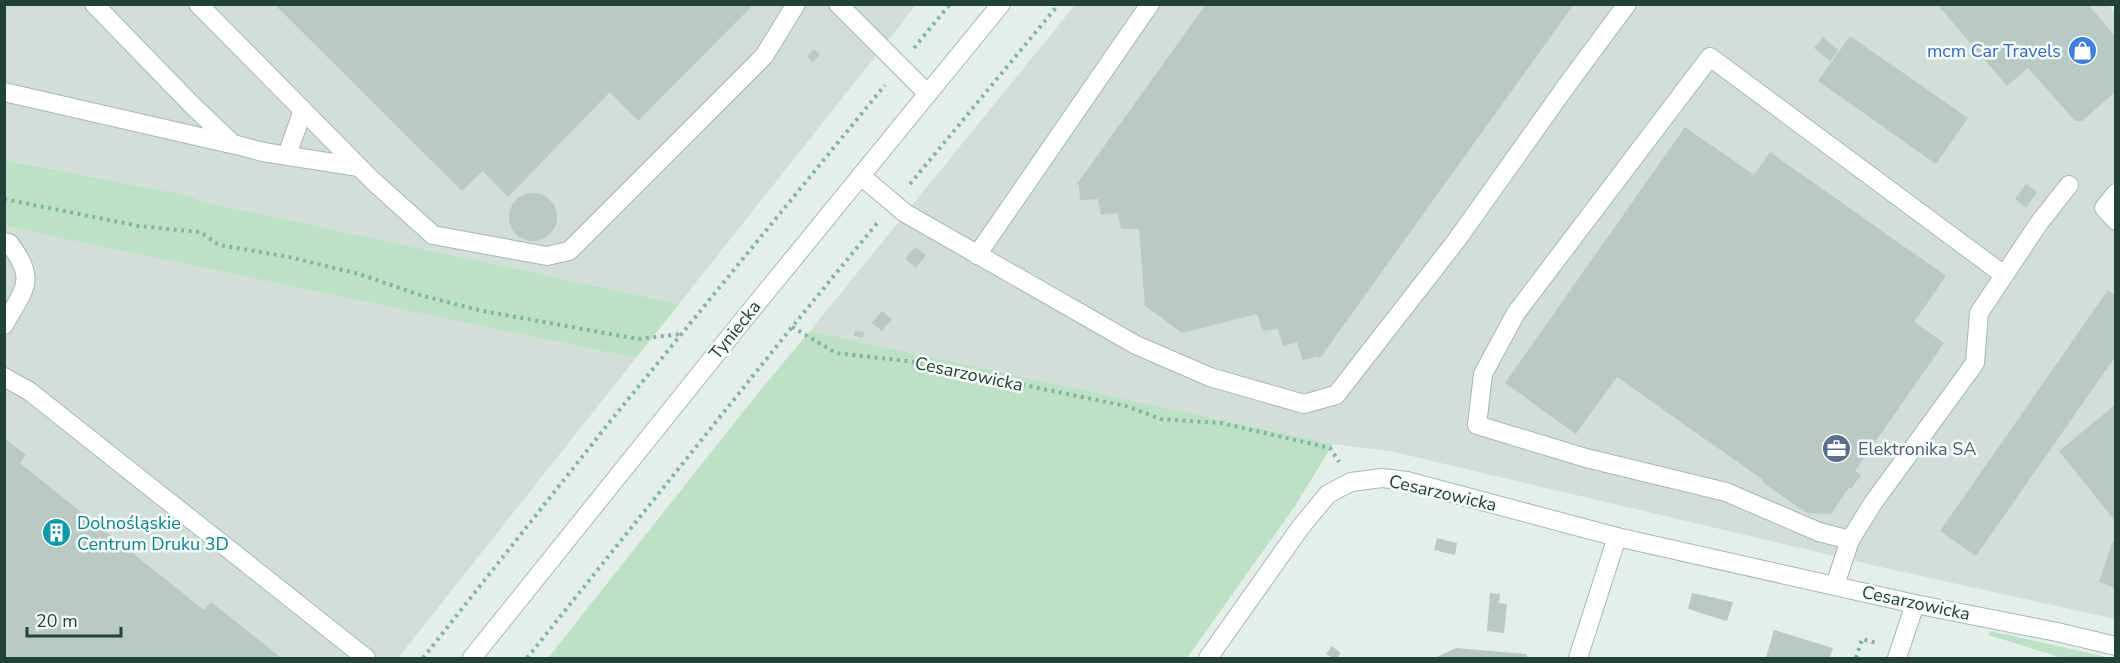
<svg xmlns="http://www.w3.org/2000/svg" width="2120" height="663" font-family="'Nunito Sans',sans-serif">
<rect width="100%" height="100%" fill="#e4efea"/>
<!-- built -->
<g fill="#d2dfd9">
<path d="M2109,4L2115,13V619L1885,568L1390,451L1333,444L810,331L1075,5Z"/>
<path d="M4,5H916L679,304L208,203L186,195L5,160Z"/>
<path d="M4,226L71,239L636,358L398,658H5Z"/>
</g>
<!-- green -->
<g fill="#bce1c5">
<path d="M4,160L186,195L208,203L679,304L636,358L5,226Z"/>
<path d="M810,331L1333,444L1295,506L1187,658H548L762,388Z"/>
<path d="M1990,631L2111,658H2062L1989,635Z"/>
</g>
<!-- building -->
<g fill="#b9cac3">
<path d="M274,4H754L638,121L610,92L508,197L483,171L462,191Z"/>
<path d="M1206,4H1574L1320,358L1317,357L1303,360L1297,342L1283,346L1278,329L1263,331L1257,314L1182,333L1145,306L1139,229H1121L1118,213L1101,215L1098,199L1080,200L1079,185L1077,184Z"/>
<path d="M1937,4H2088L2115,36V92L2082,121H2075L2028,68L2007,86Z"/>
<path d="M1850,36L1968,118L1936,164L1818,81Z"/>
<path d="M1823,37L1838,50L1830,61L1814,48Z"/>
<path d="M814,49L820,55L813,62L807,56Z"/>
<path d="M1685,127L1754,175L1770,152L1946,276L1914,322L1944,343L1855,471L1861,475L1851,489L1849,487L1831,514L1807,513L1762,482L1763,480L1617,377L1576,434L1505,383Z"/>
<path d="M2026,184L2037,192L2026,208L2015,199Z"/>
<circle cx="533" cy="217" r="24"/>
<path d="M915,247L926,255L916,268L905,259Z"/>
<path d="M2108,290L2115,295V357L1976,556L1940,531Z"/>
<path d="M882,311L892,319L882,331L872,323Z"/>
<path d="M855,331L864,332L863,338L854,336Z"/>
<path d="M2115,405V521L2059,451Z"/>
<path d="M4,438L26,455L20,463L204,610L211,602L280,657L279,658H4Z"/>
<path d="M1437,538L1457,543L1455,555L1434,550Z"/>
<path d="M2115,540V588L2099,582L2112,543Z"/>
<path d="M1490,593L1500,594L1499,603L1507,604L1504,633L1487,631Z"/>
<path d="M1692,593L1733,602L1727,621L1688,609Z"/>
<path d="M1774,630L1833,648L1830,658H1766Z"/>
<path d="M1332,646L1341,653L1337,658H1333L1326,654Z"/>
<path d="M1456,648L1526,654L1528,658H1434Z"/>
</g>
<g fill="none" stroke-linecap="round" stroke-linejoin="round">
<defs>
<g id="minor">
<path d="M94,4L192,105L233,144L263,152L359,167"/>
<path d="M198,4L372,180L433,235L547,256L569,251L764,56L796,4"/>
<path d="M838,4L928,94"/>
<path d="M4,92L231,144"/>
<path d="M287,155L303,110"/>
<path d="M861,176L905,213L1136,345L1210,377L1304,404L1336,395L1456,241L1567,85L1627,4"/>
<path d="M2116,193L2104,208L2116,221"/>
<path d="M4,242L9,243C38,280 24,289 4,325"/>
<path d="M977,255L1150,4"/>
<path d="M2004,275L1710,57L1516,313L1483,374L1477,425L1586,458L1726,492L1819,532L1850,540L1873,503L1975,363L1979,313L2039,223L2069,185"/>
<path d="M4,377L29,391L366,658"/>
<path d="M1835,585L1850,540"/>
<path d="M472,658L740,324L1001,4"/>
<path d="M1208,658L1300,528L1328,494L1351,482L1382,478L1407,481L1617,537L1915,604L2057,632L2116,646"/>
<path d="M1578,658L1617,537"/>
<path d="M1897,658L1915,604"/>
</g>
</defs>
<!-- minor casing -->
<use href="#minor" stroke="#a6b8b1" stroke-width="20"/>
<!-- path -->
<g stroke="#83b5a4" stroke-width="4" stroke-dasharray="3 4.5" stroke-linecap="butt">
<path d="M914,48L950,4"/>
<path d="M910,184L1059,4"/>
<path d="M4,199L139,226L200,232L219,245L289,257L359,274L423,296L483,311L638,339L681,334"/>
<path d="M792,327L836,353L907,361L1126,406L1161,419L1221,423L1330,448L1339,462"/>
<path d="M423,658L612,419L885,85"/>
<path d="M527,658L792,327L878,222"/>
<path d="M1856,658L1862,639L1876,643"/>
</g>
<!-- minor -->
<use href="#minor" stroke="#fff" stroke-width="18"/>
</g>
<!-- icons -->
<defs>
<symbol id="shop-disc" viewBox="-11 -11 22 22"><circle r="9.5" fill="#3f7fe0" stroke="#f6fbf8"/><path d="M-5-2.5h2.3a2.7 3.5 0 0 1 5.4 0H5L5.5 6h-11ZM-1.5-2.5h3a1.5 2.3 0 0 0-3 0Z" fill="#fff"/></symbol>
<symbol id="office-disc" viewBox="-11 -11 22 22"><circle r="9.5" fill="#5c6f8a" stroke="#f6fbf8"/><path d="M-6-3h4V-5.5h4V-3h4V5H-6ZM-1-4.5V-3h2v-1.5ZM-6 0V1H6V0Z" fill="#fff"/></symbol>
<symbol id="building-disc" viewBox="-11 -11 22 22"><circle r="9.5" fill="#0f9aa8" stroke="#f6fbf8"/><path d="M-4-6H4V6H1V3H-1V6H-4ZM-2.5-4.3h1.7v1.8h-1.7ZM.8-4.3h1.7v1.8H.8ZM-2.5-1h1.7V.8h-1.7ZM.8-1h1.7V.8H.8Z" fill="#fff"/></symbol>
</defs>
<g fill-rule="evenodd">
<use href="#shop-disc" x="2066" y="34" width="33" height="33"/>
<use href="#office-disc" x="1820" y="432" width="33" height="33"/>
<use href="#building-disc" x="40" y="516" width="33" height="33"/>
</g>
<g text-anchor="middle" stroke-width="5" stroke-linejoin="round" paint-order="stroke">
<!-- shop labels -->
<g font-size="18" fill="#366cbe" stroke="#f6fbf8" text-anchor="end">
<text x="2061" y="57">mcm Car Travels</text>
</g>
<!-- street labels -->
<g font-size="18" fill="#224239" stroke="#f6fbf8">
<text transform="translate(735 330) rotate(-51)" y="6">Tyniecka</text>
<text transform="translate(969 374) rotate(12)" y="6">Cesarzowicka</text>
<text transform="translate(1443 493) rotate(13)" y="6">Cesarzowicka</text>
<text transform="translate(1916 603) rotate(12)" y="6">Cesarzowicka</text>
</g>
<!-- service labels -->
<g font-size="18" fill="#4e5e75" stroke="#f6fbf8" text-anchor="start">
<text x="1858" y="455">Elektronika SA</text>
</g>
<!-- culture labels -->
<g font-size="18" fill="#0d838f" stroke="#f6fbf8" text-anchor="start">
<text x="77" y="529">Dolnośląskie<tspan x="77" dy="21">Centrum Druku 3D</tspan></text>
</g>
</g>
<!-- border -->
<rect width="2120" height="663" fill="none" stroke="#224239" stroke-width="12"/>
<!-- scale -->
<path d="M27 627v9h94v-9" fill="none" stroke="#224239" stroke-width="3"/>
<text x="36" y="627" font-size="18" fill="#224239" stroke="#f6fbf8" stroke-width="4.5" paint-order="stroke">20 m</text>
</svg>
